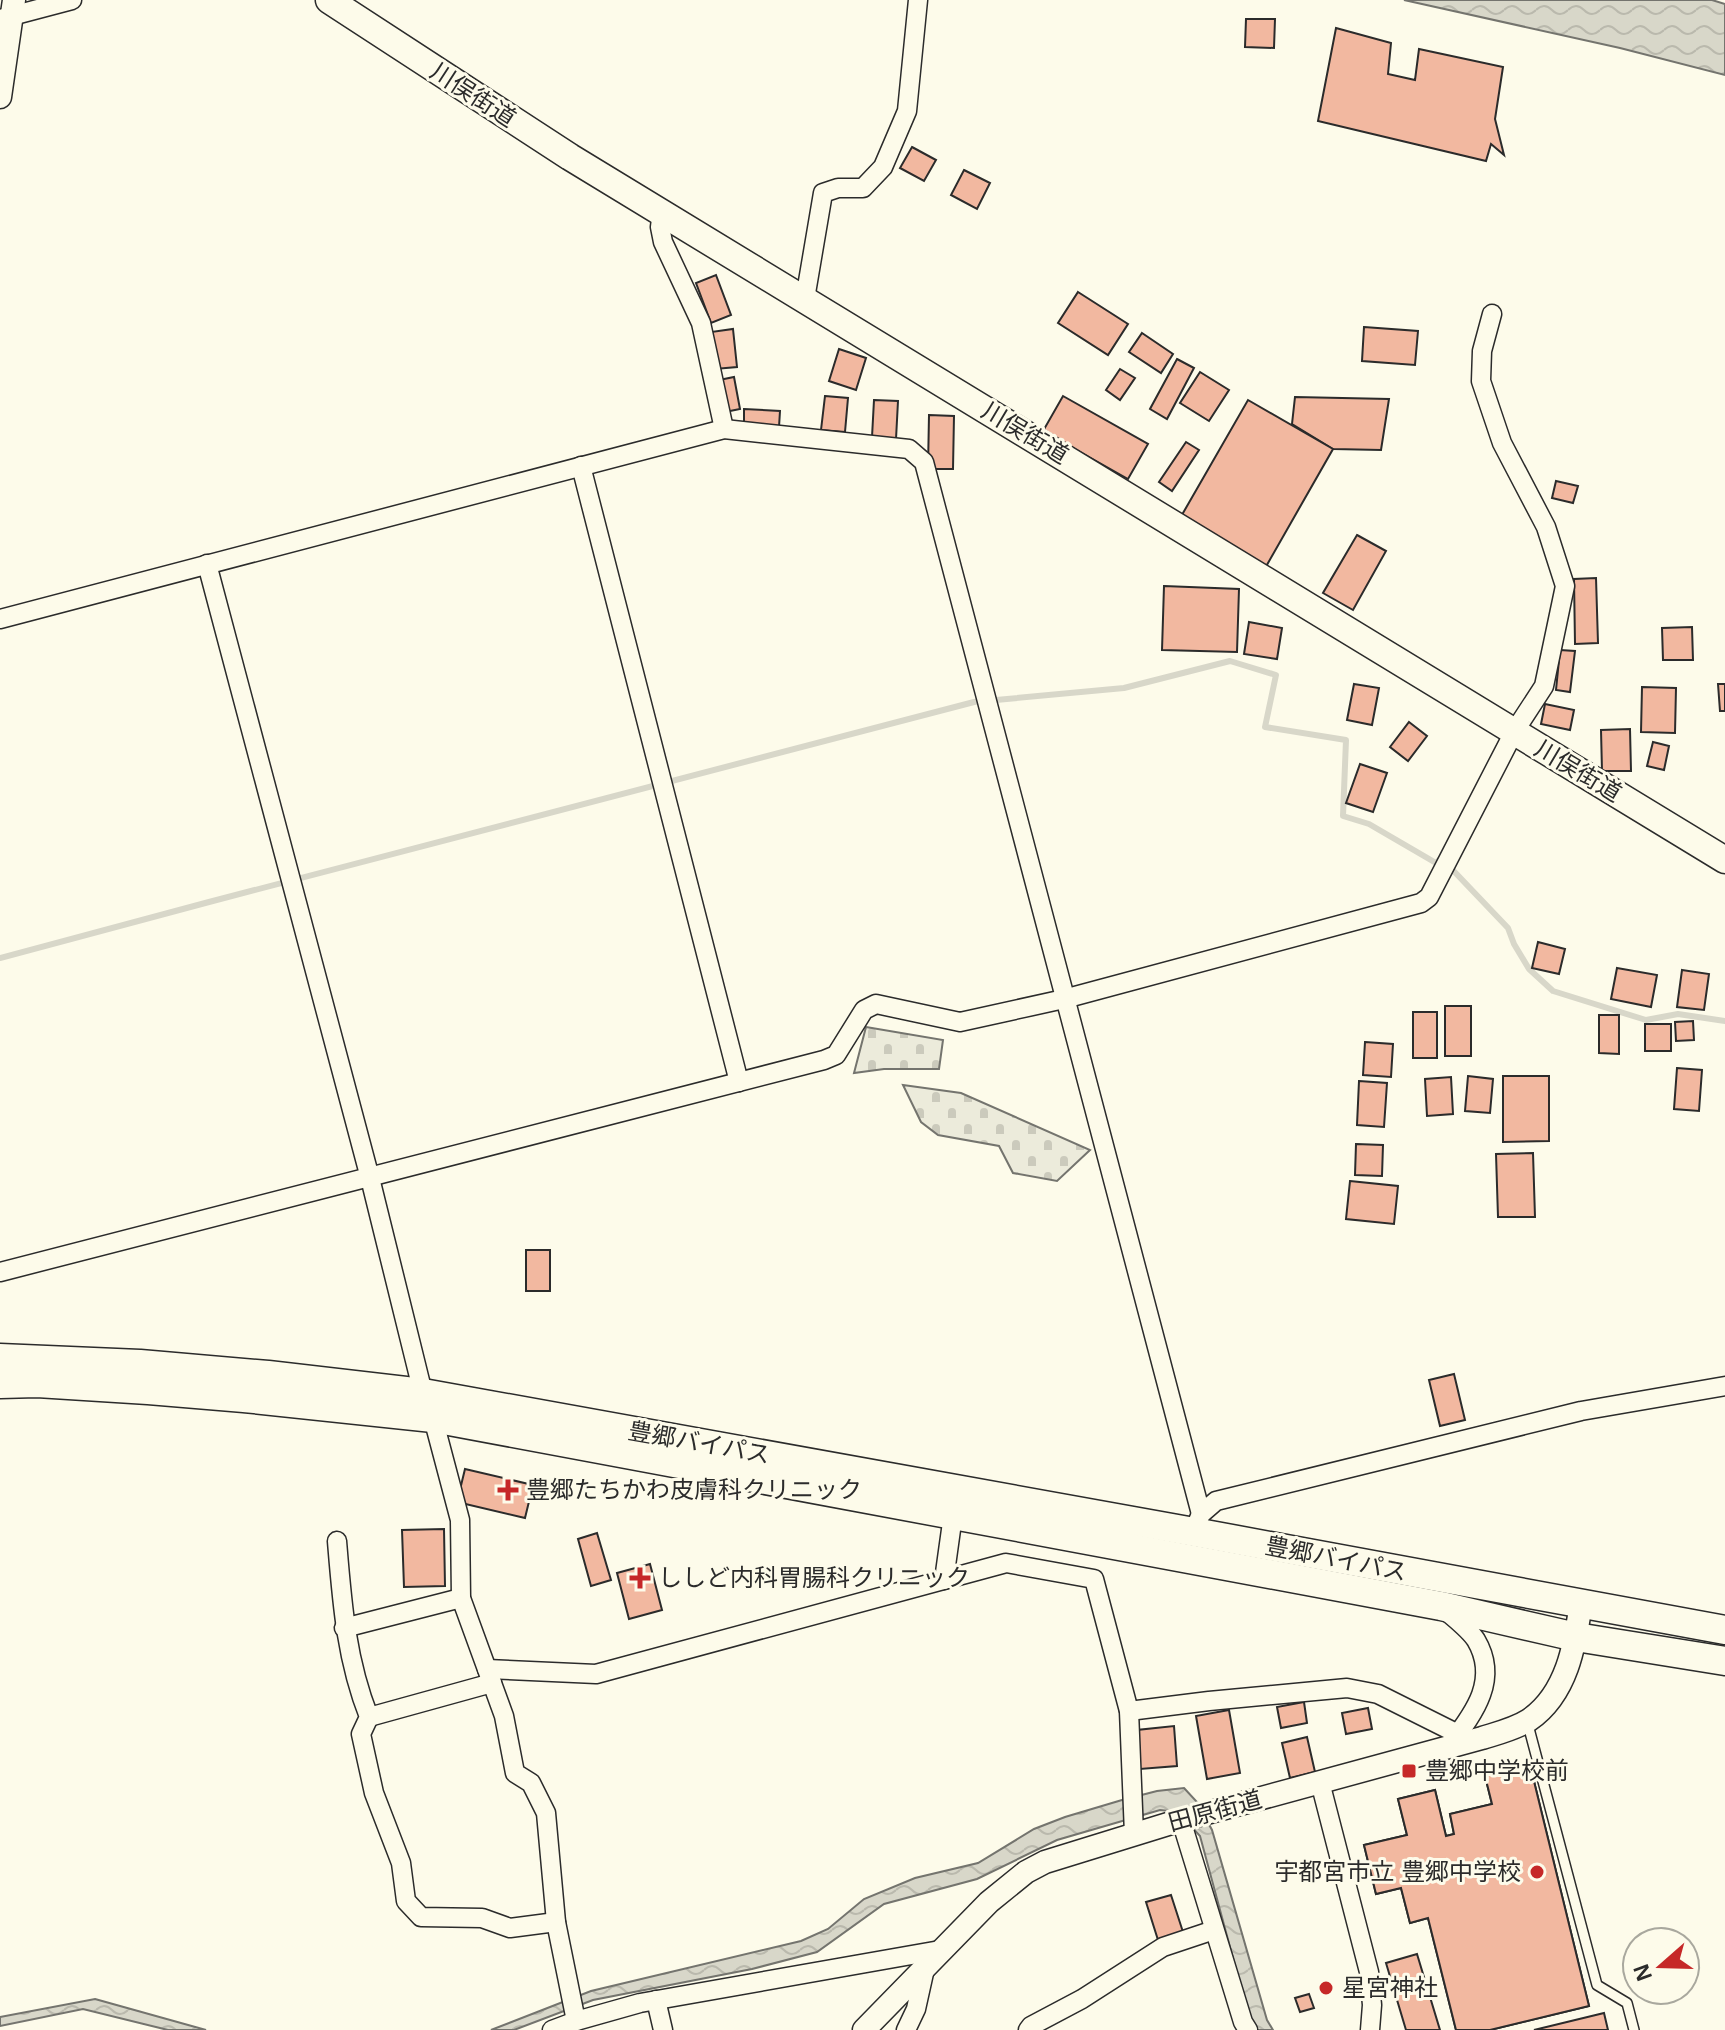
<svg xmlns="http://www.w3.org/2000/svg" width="1725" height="2030" font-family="Arial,'Noto Sans JP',sans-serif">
<defs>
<pattern id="cemetery-stones" width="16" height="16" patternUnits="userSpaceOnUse" patternTransform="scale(2)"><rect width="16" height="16" fill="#ecebdb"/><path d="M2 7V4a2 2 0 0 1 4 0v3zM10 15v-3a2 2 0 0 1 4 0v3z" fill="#cbcabc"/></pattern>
<pattern id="water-waves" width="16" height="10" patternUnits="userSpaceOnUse" patternTransform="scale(2)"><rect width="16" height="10" fill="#d8d7c9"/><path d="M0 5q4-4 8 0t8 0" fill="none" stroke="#bab9ad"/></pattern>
</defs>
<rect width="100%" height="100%" fill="#fdfbea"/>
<!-- cemetery -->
<g fill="url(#cemetery-stones)" stroke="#74746e" stroke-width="2">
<path d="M866,1027L943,1040L939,1069H884L854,1073Z"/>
<path d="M903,1085L961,1093L1090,1150L1057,1181L1013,1173L999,1146L938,1135L921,1122Z"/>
</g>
<!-- water -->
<g fill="url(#water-waves)" stroke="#74746e" stroke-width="2">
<path d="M1404,0H1712L1725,4V75L1620,48Z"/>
<path d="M1184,1788L1197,1802L1212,1830L1267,2020L1273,2030H1257L1250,2021L1200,1836L1178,1812L1160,1810L1057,1840L977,1879L884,1904L817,1952L752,1969L593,2000L514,2030H491L591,1991L801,1941L828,1929L864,1899L915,1878L978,1863L1034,1829L1065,1817L1122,1800L1157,1791Z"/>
<path d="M95,1999L206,2030H168L83,2009L0,2026V2017Z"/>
</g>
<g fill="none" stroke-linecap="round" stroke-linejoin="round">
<!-- stream -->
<g stroke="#d8d7c9" stroke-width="6">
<path d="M1448,865L1508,928L1514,944L1529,969L1553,991L1646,1020L1678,1014L1725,1021"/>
<path d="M0,958L209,902L974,702L1124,688L1230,661L1276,675L1265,727L1346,740L1343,816L1369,824L1436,863L1440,859"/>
</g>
</g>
<!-- building -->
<g fill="#f2b8a0" stroke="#2b2b2b" stroke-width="2" fill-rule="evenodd">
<path d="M1246,19H1275L1274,48L1245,47Z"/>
<path d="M1336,28L1391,43L1388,74L1415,80L1419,49L1503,67L1495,119L1504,155L1491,144L1486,161L1318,121Z"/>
<path d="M912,147L936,160L924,181L900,168Z"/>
<path d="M964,170L990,183L977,209L951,195Z"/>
<path d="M716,275L731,315L711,323L696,283Z"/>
<path d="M1078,292L1128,324L1108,355L1058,323Z"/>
<path d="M1364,327L1418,331L1415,365L1362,361Z"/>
<path d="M733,329L737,367L715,369L711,332Z"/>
<path d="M1142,333L1173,354L1161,373L1129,352Z"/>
<path d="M839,349L866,358L856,390L829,381Z"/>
<path d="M1177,359L1194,368L1167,419L1150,409Z"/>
<path d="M1120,369L1135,378L1120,400L1106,390Z"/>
<path d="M1200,372L1229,390L1209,421L1180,403Z"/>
<path d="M734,377L740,409L725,412L719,380Z"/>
<path d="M825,396L848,398L845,432L821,430Z"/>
<path d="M1063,396L1148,444L1128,479L1043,431Z"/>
<path d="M1295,397L1389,399L1381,450L1333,449L1292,424Z"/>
<path d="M874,400L898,401L896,439L872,437Z"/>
<path d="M1248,400L1333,449L1264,570L1179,520Z"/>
<path d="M744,409L780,411L779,427L744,425Z"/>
<path d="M929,415L954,416L953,469H928Z"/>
<path d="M1186,442L1199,450L1172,491L1159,482Z"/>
<path d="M1556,481L1578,486L1573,503L1552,498Z"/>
<path d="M1357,535L1386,551L1353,610L1323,593Z"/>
<path d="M1596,578L1598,643L1575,644L1574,579Z"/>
<path d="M1164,586L1239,589L1237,652L1162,650Z"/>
<path d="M1249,622L1282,628L1277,659L1244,654Z"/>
<path d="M1692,627L1693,660H1663L1662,628Z"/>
<path d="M1560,650L1575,651L1570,692L1556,690Z"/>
<path d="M1354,684L1379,688L1372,725L1347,720Z"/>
<path d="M1718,684H1725V711H1720Z"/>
<path d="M1642,687L1676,688L1675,733L1641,732Z"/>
<path d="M1545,704L1574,710L1570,730L1541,724Z"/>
<path d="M1409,722L1427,736L1408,761L1390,747Z"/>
<path d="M1630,729L1631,771H1602L1601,730Z"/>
<path d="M1653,742L1669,746L1664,770L1647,766Z"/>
<path d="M1360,764L1387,773L1373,812L1346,803Z"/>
<path d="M1538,942L1565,949L1559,974L1532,968Z"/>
<path d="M1617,968L1657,975L1651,1007L1611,999Z"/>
<path d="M1682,970L1709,974L1704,1010L1677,1007Z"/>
<rect x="1445" y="1006" width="26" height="50"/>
<rect x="1413" y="1012" width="24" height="46"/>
<path d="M1599,1015H1619V1054L1599,1053Z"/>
<path d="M1693,1021L1694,1040L1676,1041L1675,1022Z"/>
<rect x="1645" y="1024" width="26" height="27"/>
<path d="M1365,1042L1393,1044L1391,1077L1363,1075Z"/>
<path d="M1677,1068L1702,1070L1699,1111L1674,1109Z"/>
<path d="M1468,1076L1493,1079L1490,1113L1465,1111Z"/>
<path d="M1503,1076H1549V1141L1503,1142Z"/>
<path d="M1451,1077L1453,1114L1427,1116L1425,1079Z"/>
<path d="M1359,1081L1387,1083L1384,1127L1357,1125Z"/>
<path d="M1356,1144L1383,1145L1382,1176L1355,1175Z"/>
<path d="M1533,1153L1535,1217H1498L1496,1154Z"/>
<path d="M1350,1181L1398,1186L1394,1224L1346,1219Z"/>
<rect x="526" y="1250" width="24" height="41"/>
<path d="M1454,1374L1465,1420L1440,1426L1429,1380Z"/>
<path d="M465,1469L533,1485L525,1518L457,1502Z"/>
<path d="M444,1529L445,1586L404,1587L402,1530Z"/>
<path d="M597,1533L611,1580L591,1586L578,1539Z"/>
<path d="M650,1564L662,1610L629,1619L617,1573Z"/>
<path d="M1304,1702L1307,1723L1281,1728L1277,1707Z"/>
<path d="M1368,1708L1372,1729L1346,1734L1342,1713Z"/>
<path d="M1229,1710L1240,1773L1207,1779L1196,1716Z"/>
<path d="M1174,1726L1177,1766L1140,1769L1137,1730Z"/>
<path d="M1307,1737L1315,1772L1290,1778L1282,1743Z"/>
<path d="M1530,1765L1589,2006L1490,2030H1456L1428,1918L1410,1923L1401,1888L1376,1894L1364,1845L1407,1835L1398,1799L1435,1790L1446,1836L1454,1834L1450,1814L1492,1804L1485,1776ZM1502,1838L1536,1971L1526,1974L1519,1944L1482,1953L1496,2009L1487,2011L1447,1851Z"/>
<path d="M1530,1765L1589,2006L1490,2030H1456L1428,1918L1410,1923L1401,1888L1376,1894L1364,1845L1407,1835L1398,1799L1435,1790L1446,1836L1454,1834L1450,1814L1492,1804L1485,1776Z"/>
<path d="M1171,1895L1183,1932L1158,1940L1146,1902Z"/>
<path d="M1417,1954L1440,2030H1406L1386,1963Z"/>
<path d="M1309,1994L1314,2008L1300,2012L1295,1998Z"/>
<path d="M1604,2013L1608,2030H1534Z"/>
</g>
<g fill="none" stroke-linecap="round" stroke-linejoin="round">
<defs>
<path id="service" d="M1527,1721L1597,1985L1627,2003L1634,2030"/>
<g id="minor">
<path d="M0,19L72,0"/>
<path d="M662,212L660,227L663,242L701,323L724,429"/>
<path d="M805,299L823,193L838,188H863L883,167L907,111L918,0"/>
<path d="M581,466L739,1082"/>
<path d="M207,564L370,1178L423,1393L433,1418L460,1520L461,1598L504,1716L515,1773L531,1783L546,1813L556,1922L576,2021"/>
<path d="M0,619L724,429L909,449L924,462L1201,1514"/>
<path d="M0,1272L824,1060L836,1055L864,1010L876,1004L960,1022L1064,999L1421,903L1429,897L1514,732L1544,686L1565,586L1546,527L1502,443L1481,381L1482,351L1492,314"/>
<path d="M1198,1521L1201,1514L1216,1501L1581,1411L1725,1386"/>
<path d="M337,1541C342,1602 346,1659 369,1717L361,1734L374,1793L401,1863L406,1901L421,1917L482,1918L510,1928L556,1922"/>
<path d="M944,1580L954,1508"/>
<path d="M1444,1609C1454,1618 1469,1629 1476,1640C1499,1679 1475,1712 1451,1743"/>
<path d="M344,1628L461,1598"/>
<path d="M487,1669L596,1674L1006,1563L1094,1579L1129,1711L1134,1834"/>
<path d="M1129,1711L1209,1701L1347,1688L1378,1694L1458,1734"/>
<path d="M369,1717L492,1683"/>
<path d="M1320,1782L1369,1972L1372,2005L1370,2030"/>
<path d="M1181,1820L1243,2022L1248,2030"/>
<path d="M656,2000L663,2030"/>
<path d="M552,2030L576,2021L640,2003L940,1950"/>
<path d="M906,2030L916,2009L926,1964"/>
<path d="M1028,2030L1031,2026L1082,1999L1163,1947L1214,1930"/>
</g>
<g id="tertiary">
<path d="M0,97L14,0"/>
<path d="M864,2030L989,1902L1026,1872L1045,1862L1181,1820L1482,1738C1498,1733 1515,1729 1529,1720C1567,1694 1575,1645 1581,1603"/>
</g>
<path id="secondary" d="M329,0L570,157L1725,860"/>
<g id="primary">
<path d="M0,1358L140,1364L268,1375L423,1393L1194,1532L1725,1630"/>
<path d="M0,1384L37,1383L148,1390L244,1398L433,1418L1441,1606L1576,1637L1725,1661"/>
</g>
</defs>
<!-- service casing -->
<use href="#service" stroke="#2b2b2b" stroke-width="12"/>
<!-- minor casing -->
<use href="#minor" stroke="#2b2b2b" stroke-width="21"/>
<!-- tertiary casing -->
<use href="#tertiary" stroke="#2b2b2b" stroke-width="25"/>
<!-- secondary casing -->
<use href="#secondary" stroke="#2b2b2b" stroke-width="29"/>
<!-- primary casing -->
<use href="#primary" stroke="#2b2b2b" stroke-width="31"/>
<!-- service -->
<use href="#service" stroke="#fdfbea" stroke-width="9"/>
<!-- minor -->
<use href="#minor" stroke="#fdfbea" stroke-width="18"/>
<!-- tertiary -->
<use href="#tertiary" stroke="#fdfbea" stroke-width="22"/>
<!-- secondary -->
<use href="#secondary" stroke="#fdfbea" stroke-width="26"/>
<!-- primary -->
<use href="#primary" stroke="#fdfbea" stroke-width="28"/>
</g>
<!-- markers -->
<g fill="#c62828" stroke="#fdfbea" stroke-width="3">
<path d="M504 1478h8v8h8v8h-8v8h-8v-8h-8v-8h8z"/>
<path d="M636 1566h8v8h8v8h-8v8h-8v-8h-8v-8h8z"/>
<rect x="1401" y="1763" width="16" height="16" rx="4"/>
<circle cx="1537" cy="1872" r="8"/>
<circle cx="1326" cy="1988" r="8"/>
</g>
<g text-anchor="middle" stroke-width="6" stroke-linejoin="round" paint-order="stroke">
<!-- street labels -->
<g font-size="24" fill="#2b2b2b" stroke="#fdfbea">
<text transform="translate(473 95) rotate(33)" y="8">川俣街道</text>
<text transform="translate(1025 433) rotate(31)" y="8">川俣街道</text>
<text transform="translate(1578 771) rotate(31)" y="8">川俣街道</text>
<text transform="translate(699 1443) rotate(10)" y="8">豊郷バイパス</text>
<text transform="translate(1336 1559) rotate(11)" y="8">豊郷バイパス</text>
<text transform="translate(1215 1811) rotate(-15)" y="8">田原街道</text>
</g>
<!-- poi labels -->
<g font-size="24" fill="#2b2b2b" stroke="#fdfbea" text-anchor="start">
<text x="526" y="1498">豊郷たちかわ皮膚科クリニック</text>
<text x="658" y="1586">ししど内科胃腸科クリニック</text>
<text x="1425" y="1779">豊郷中学校前</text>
<text x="1521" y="1880" text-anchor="end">宇都宮市立 豊郷中学校</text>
<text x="1342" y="1996">星宮神社</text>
</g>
</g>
<!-- north arrow -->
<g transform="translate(1661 1966) rotate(250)"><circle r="38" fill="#fdfbea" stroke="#a9a89e" stroke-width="2"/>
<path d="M0-6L14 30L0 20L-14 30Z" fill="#c62828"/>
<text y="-12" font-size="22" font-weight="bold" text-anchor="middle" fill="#2b2b2b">N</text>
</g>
</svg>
